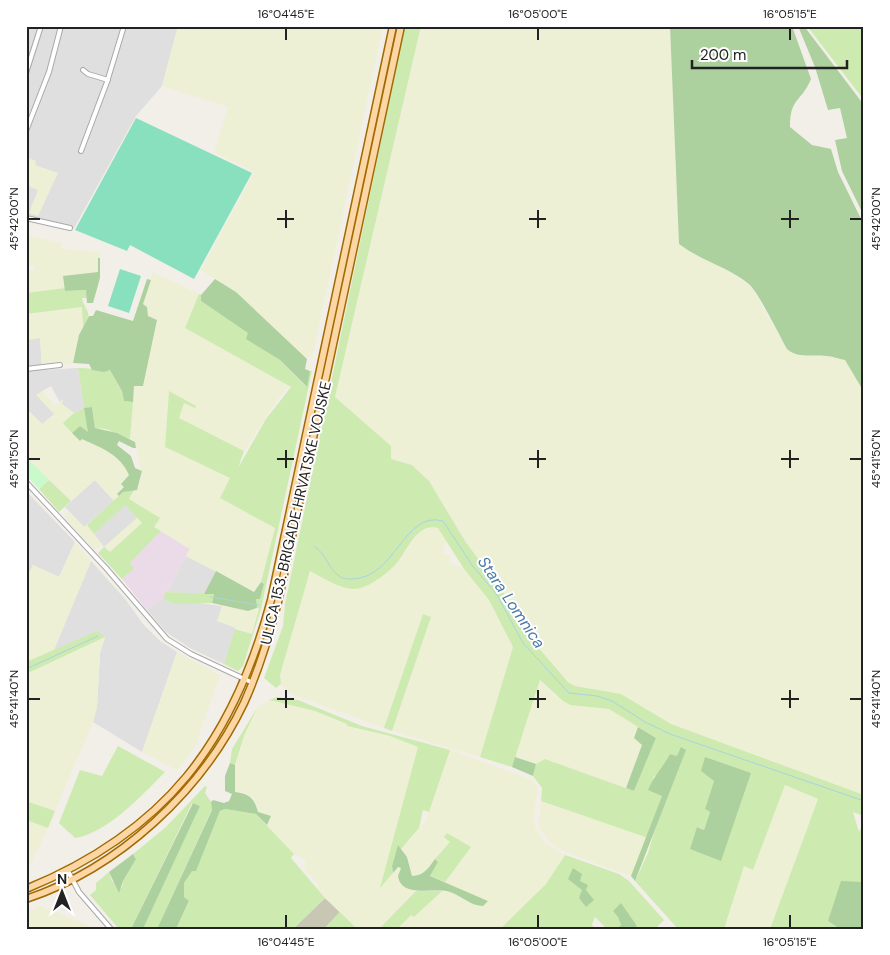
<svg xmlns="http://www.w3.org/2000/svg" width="890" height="955" font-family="'DM Sans',sans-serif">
<rect width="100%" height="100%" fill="#f2efe9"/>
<!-- residential -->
<g fill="#e0dfdf">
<path d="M26,26H178L162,86L136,116L74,228L26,215Z"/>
<path d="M40,338L42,370L78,368L84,408L74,413L61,404L51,386L42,391L55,414L42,424L30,412L26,415V340Z"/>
<path d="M95,480L114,501L84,527L65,507Z"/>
<path d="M26,491L75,542L59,577L33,565L26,579Z"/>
<path d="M125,504L137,518L104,547L94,534Z"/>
<path d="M186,556L216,571L204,594L167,592Z"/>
<path d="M91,561L126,600L143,624L160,641L177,652L142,752L93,722L97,707L100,653L105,637L75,642L54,650Z"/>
<path d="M163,599L174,604L192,602L222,606L218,621L236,627L224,664L190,648L166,632L147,610Z"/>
</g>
<!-- industrial -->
<path fill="#ebdbe8" d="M161,531L190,549L163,599L147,610L122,579L134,569L130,563Z"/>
<!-- construction -->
<path fill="#c7c7b4" d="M325,898L340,912L324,929H293Z"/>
<!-- farmland -->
<g fill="#eef0d5">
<path d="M178,26H383L313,354L307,359L236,292L201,270L254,172L214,152L228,107L162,86Z"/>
<path d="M421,26H670L679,244L688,251L720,266L751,286L787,349L792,353L801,356H826L845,360L864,392V795L671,724L621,694L575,686L568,681L519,625L504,594L465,541L429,481L412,465L391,459L335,397Z"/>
<path d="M26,157L36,161L35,165L58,173L38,216L29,213L38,190L26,185Z"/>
<path d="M26,235L62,243L61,249L100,252L98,272L64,276L65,288L26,293V271H34V265H26Z"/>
<path d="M153,272L199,294L185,328L289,386L278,399L244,451L178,418L184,403L194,408L169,391L165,447L231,478L220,498L275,527L265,574L255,592L186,556L190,549L154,527L159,518L129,499L139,486L142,475L135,442L130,439L134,386H143L157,320L148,316L143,304Z"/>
<path d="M83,307V327L73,363L42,366L40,338L26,340V314Z"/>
<path d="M42,391L55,406L63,399L62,404L74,413L63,423L80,440L82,439L112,453L126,468L129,475L121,483L124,487L114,501L95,480L71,501L26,457V415L30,412L42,424L54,414L36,395Z"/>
<path d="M68,510L84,527L87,525L102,544L95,550L64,517Z"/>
<path d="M137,518L142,523L110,553L104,547Z"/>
<path d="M434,527L438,528L447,540L443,553L451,556L449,562L464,569L489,600L513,647L480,757L392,731L431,617L423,614L384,728L299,697L286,691L281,684L280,675L310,571L331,582L355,590L407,548L421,531Z"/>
<path d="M75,542L91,561L54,650L26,662V579L33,565L59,577Z"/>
<path d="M222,606L248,611L259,609L252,634L217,621Z"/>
<path d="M105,637L100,653L97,707L93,722L55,811L26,801V674Z"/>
<path d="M177,652L220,675L195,747L177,770L142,752Z"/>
<path d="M540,680L554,695L569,705L609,709L638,727L634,738L642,745L626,788L545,759L536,764L515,757Z"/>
<path d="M269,700L315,711L347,724V727L390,736L418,747L381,887L398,867L401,868L399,882L416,891L379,929H357L325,898L317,890L318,884L304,869L306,860L294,854L267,825L270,816L258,812L254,799L245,793L235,792V765L244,737L257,708Z"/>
<path d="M450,750L533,780L538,789L533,819L535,827L545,843L565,855L546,884L500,929H397L411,915L414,917L442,891L451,892L477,906L487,901L445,882L471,847L450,842L426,871L419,876H412L408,857L401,849L426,821Z"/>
<path d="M785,785L818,799L770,929H724L744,866L753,870Z"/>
<path d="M541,801L648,838L631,876L578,857L559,849L548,840L538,826Z"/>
<path d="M26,820L48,828L32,861L26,867Z"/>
<path d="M40,906L93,927L94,929H26V912Z"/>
</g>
<!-- grass -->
<g fill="#cdebb0" fill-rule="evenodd">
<path d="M405,26H421L335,397L391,446V459L412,465L429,481L465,541L504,594L519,625L568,682L575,686L621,694L671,724L864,795V816L853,812L859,832L864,821L863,883L828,921L840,929H770L818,799L785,785L753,870L744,866L724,929H678L635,881L648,853L677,756L670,754L661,772L653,777L662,796L648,838L541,801L542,788L533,776L536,764L545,759L634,791L656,738L609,709L570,705L563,701L540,680L512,767L480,757L513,647L489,600L464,569L438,528C417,522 407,551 396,564C388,573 366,590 353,589C338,588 324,578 310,571L280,675L281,684L276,688L264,678L283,626L285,604ZM701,770L751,773L690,849L698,827L704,830L710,812L705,809L714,781Z"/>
<path d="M807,26H864V100Z"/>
<path d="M65,288V291L87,290V298H82C85,312 94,311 83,327L82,307L26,314V293Z"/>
<path d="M199,294L202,295L201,301L249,333L247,339L280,360L306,387L310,371H312L261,609L243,666L238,671L224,664L235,629L252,634L259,609L255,606L256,599H260L264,584L261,582L275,528L220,498L230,478L165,447L169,391L196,406L195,408L184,403L179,418L244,451L238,468L266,419L291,387L185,328Z"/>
<path d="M78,368C90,368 99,371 110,370L122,391L124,401L133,402L130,439L106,429L95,428L92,407L84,409L89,433L80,426L72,433L63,423L74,413L84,408Z"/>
<path d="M49,480L71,501L59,512L39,489Z"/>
<path d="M135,489L129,499L160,518L154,527L161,531L130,563L134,569L122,579L98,553L104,547L110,552L142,523L125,505L94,534L87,525L123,492Z"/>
<path d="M166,592L214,594L212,603L174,604L163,599Z"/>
<path d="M423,614L431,617L392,731L384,728Z"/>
<path d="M97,631L105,637L26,674V662Z"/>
<path d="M277,697L298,700L362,726L450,750L429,812L423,810L419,828L401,849L398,846L392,866L393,873L380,888L418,747L390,736L347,726V724L315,711L269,700Z"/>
<path d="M257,708L244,736L235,765L230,763L232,749Z"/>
<path d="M118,746L165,772C142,795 108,833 75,838L59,823L80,770L102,776Z"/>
<path d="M205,786L207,787L205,793L211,802L212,809L157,929H143L200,806L192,803L131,929H119L90,895L96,890V883L109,872L112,881L122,888L123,881L136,859L133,854L166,827Z"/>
<path d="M26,801L55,811L48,828L26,820Z"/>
<path d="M225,809L256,814L294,854L291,858L325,898L293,929H176L189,902L184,897V883L192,870H196L220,811Z"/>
<path d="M447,833L471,847L445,882L430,876L438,862L435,859L450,842L444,837Z"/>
<path d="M565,855L619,874L629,881L664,920L655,929H634L637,926L618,917L621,925L616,929H607L595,917L592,924L594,929H500L546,884Z"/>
<path d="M416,891H442L414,917L411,915L397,929H379Z"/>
<path d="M340,912L357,929H324Z"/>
</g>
<!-- forest -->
<g fill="#add19e">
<path d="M670,26H792L811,79C801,103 790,97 790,127L812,145L831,149L838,172L864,225V392L845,360C839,359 832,356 826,356C812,354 798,359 787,349C780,336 759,294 750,285C729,267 701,261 679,244Z"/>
<path d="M798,26H804L864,105V216L842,171L835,140L847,138L840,108L828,110L815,67Z"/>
<path d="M98,258H100V278L93,303H87L86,290L65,291L63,276L98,272Z"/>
<path d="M147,279L151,280L143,304L147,307L148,316L157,320L143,386H134L133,402L124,401L122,391L110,370L104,372L92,370L89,364L73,363L79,335L89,316H93L96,310L133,321Z"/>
<path d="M215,279L236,292L307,359L305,369L310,371L307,387L280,360L246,339L248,333L201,301V295Z"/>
<path d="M92,407L95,428L117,433L135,442L136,448H133L119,441L117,445L131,456L135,468L142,471L137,490L123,492L119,496L117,494L124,487L121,484L129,475C120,454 101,448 82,439L80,441L72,433L80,426L88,432L84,408Z"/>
<path d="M216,571L254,592L261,582L264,584L260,599H256L257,608L248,611L212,603L214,594H204Z"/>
<path d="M638,727L656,738L634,791L626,788L642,745L634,738Z"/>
<path d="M681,747L686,750L635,881L631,876L662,796L648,790C654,776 663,767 670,754L677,756Z"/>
<path d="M515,757L536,764L533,776L512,767Z"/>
<path d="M705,757L751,773L721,861L690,849L697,827L704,830L710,812L705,809L714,781L701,771Z"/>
<path d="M230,763L235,765V792C250,794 254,798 258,812L271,816L267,825L256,814L225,809L220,811L196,871H192L184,883V897L189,901L176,929H157L212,810L211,802L213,800L224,803L229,801L232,794L225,791V776Z"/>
<path d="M193,803L200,806L143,929H131Z"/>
<path d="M398,845L407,857L412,876C424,876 429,867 435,859L438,862L430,876L488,901L483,906C471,906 462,896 450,892C436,887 401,899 398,876L401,868L398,867L393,873L392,866Z"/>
<path d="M133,854L136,859L123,881L119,893L109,872Z"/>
<path d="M573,868L582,874L580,881L588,885L586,890L594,900L586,907L579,898L582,890L568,879Z"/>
<path d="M864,876L863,929H840L828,921L841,881L863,882Z"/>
<path d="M621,903L637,926L634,929H616L621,925L618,917L613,911Z"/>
</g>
<!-- park -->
<path fill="#c8facc" d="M26,457L49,480L39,489L26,475Z"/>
<!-- pitch -->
<g fill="#88e0be">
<path d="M136,118L252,173L194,279L130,245L127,251L75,230Z"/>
<path d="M120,269L141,276L129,313L108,306Z"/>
</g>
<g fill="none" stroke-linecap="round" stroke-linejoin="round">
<!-- stream -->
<g stroke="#aad3df" stroke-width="1">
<path d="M314,546C327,555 328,568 338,575C342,579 347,579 352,579C396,578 404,510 443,521L472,565L497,595L523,643L569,693L597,696L612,701L645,722L670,734L864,801"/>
<path d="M210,597L259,605"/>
<path d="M26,669L98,636"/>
</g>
<defs>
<g id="street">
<path d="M83,70L88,74L108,80"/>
<path d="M26,73L41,26"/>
<path d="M26,131L49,72L61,26"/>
<path d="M81,151L107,82L124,26"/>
<path d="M26,218L70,228"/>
<path d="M26,369L60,365"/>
<path d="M26,482L106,568L167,639L191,654L253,683"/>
<path d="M68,871L79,892L111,929"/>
</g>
<g id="primary">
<path d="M26,889C165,832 233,743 271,600L393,26"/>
<path d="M26,899C119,868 202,791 244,703C259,670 269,637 278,602L401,26"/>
</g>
</defs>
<!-- street casing -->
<use href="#street" stroke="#a9a9a9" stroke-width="6"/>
<!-- primary casing -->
<use href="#primary" stroke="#a06b00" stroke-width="9"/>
<!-- street -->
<use href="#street" stroke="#fff" stroke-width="4"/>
<!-- primary -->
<use href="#primary" stroke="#fcd6a4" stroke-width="6"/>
</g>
<!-- ticks -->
<path fill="none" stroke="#222" stroke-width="2" d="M286,28V40M538,28V40M790,28V40M286,210V228M538,210V228M790,210V228M28,219H40M277,219H294M529,219H546M781,219H799M850,219H862M286,450V468M538,450V468M790,450V468M28,459H40M277,459H294M529,459H546M781,459H799M850,459H862M286,690V708M538,690V708M790,690V708M28,699H40M277,699H294M529,699H546M781,699H799M850,699H862M286,915V928M538,915V928M790,915V928"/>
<g text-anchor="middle" stroke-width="4" stroke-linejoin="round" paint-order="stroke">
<!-- street labels -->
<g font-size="15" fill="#222" stroke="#fff">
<text transform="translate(296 513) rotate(-77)" y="5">ULICA 153. BRIGADE HRVATSKE VOJSKE</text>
</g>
<!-- water labels -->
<g font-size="16" font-style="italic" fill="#4a7aab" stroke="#fff">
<text transform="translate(512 602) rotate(56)" y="6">Stara Lomnica</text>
</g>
</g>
<!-- border -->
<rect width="890" height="955" fill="none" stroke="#ffffff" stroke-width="55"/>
<!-- north arrow -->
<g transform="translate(62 892)" stroke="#ffffff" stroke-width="4" paint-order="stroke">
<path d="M0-4L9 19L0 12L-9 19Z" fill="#222222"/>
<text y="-8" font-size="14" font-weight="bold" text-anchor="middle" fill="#222222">N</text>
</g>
<!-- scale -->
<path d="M692 60v8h155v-8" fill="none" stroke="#222222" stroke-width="2.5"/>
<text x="700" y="60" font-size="15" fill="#222222" stroke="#ffffff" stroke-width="4" paint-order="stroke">200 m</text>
<rect x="28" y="28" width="834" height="900" fill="none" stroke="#222" stroke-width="2"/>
<g font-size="12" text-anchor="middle" fill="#222">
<text x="286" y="18">16°04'45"E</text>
<text x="538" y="18">16°05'00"E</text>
<text x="790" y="18">16°05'15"E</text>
<text transform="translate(14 219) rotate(-90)" y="4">45°42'00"N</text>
<text transform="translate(876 219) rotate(-90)" y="4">45°42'00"N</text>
<text transform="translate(14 459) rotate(-90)" y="4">45°41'50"N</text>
<text transform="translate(876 459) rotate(-90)" y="4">45°41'50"N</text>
<text transform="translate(14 699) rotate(-90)" y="4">45°41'40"N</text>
<text transform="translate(876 699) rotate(-90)" y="4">45°41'40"N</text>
<text x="286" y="946">16°04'45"E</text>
<text x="538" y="946">16°05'00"E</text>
<text x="790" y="946">16°05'15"E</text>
</g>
</svg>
